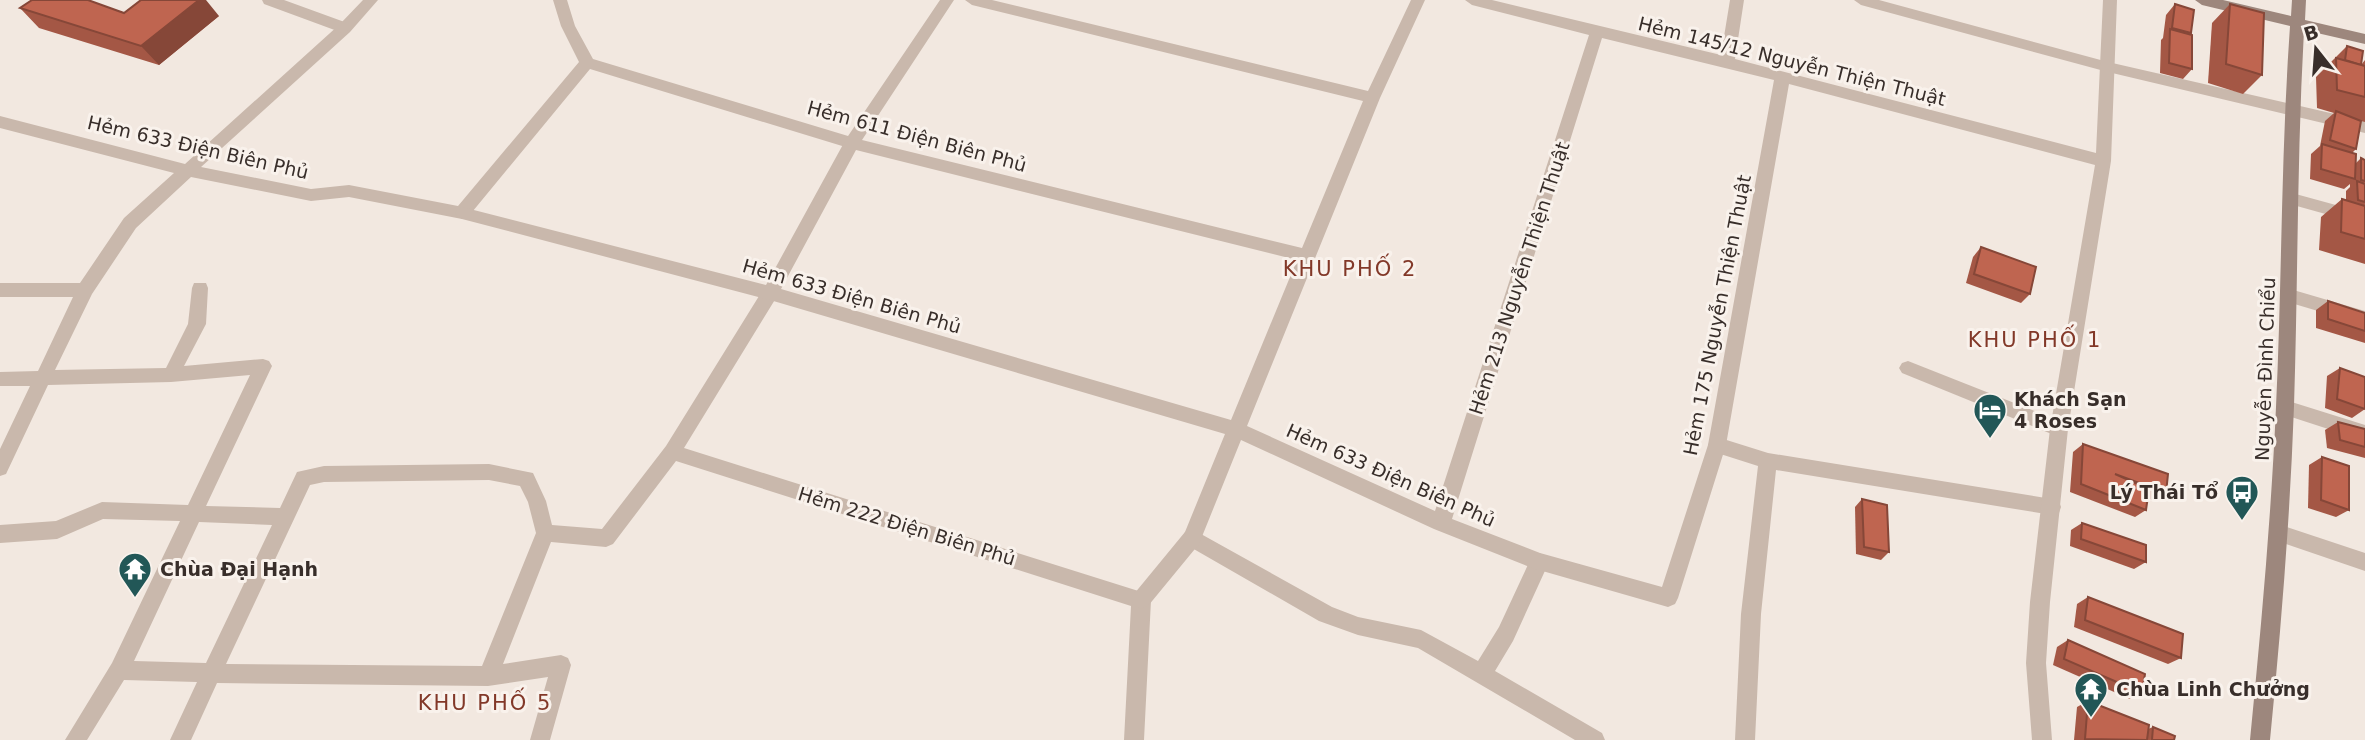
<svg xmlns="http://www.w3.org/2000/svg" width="2365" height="740" font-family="'DejaVu Sans',sans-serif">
<rect width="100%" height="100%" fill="#f2e8e0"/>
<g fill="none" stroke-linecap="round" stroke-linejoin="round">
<!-- lane -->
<g fill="#c9b8ac" fill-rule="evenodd">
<path d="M363,0H378L350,32L201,167L311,189L349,185L458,206L579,62L561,26L553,0H567L575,26L593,59L858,139L860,143L852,149L590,69L468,217L462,219L349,197L311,201L191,177L136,228L92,294L55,370L166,368L188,324L192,288L194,283H206L208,288L206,324L184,366L263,359L269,361L272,366L206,506L280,508L297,472L324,466L489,464L533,473L546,501L552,525L602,529L666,446L764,288H776L778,293L776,298L684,448L1148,594L1151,600L1144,740H1124L1131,606L676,461L613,544L606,547L551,542L503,664L561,655L568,658L571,665L550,740H530L548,677L488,686L217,683L191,740H170L197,682L124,680L87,740H65L112,663L180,521L103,519L57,539L0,543V525L56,521L102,502L188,505L250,375L171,382L48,385L6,474L0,476V449L30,386H0V372L38,371L73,297H0V283H80L124,218L174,173L0,128V116L185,164L340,24ZM489,480L520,486L528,502L536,533L482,666L226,664L310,485L324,482ZM199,522L272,525L206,663L134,661Z"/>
<path d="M1854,0H1879L2108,62L2365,121V133L2108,72L1861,5Z"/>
<path d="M2292,193L2365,213V225L2286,203L2284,199Z"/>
<path d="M2290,289L2365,311V325L2284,301L2282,296L2284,291Z"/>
<path d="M1908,361L2065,423L2068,429L2065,435L2059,437L1902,373L1899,368L1902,363Z"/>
<path d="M2285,400L2365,425V441L2279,413L2276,408L2279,403Z"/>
<path d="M1717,437L1768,453L2052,499L2059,501L2061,507L2059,513L2052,515L1776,470L1761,614L1755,740H1735L1741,614L1758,466L1711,451L1708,445L1711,439Z"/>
<path d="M2278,524L2365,553V571L2271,539L2269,533L2271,527Z"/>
<path d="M1192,529L1332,607L1358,617L1421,630L1478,661L1499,627L1532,556L1539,553L1546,556L1549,562L1513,641L1495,671L1602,733L1605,740H1575L1418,648L1358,635L1319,621L1185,544L1183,538L1185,532Z"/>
</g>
<!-- street -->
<g fill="#c9b8ac" fill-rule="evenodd">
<path d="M262,0H284L350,24L352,28L345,33L340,32L264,4Z"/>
<path d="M940,0H954L862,140L1302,248L1363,101L972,5L965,0H992L1368,91L1411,0H1425L1380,98L1247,426L1435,511L1589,35L1472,5L1465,0H1492L1721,55L1730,0H1744L1735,59L2096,153L2103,0H2117L2111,161L2068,429L2050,602L2046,663L2052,740H2032L2026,663L2030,602L2050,429L2095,165L1789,84L1726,445L1678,598L1675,604L1668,607L1532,568L1434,529L1241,440L1199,544L1148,606L1141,609L1134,606L1131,600L1134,594L1185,532L1225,434L770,300L462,219L454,213L462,207L766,285L846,139ZM1602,38L1774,80L1708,445L1662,587L1540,553L1452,519ZM856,150L1297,260L1231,420L781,289Z"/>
</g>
<!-- secondary -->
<path fill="#9d877d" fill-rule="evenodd" d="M2195,0H2223L2291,16L2292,0H2306L2305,20L2365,34V44L2304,30C2297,155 2298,281 2294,406C2290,518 2281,629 2270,740H2250C2261,629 2271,519 2276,407C2282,280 2281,153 2290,26L2202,5Z"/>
</g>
<!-- wall -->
<g fill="#a45745">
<path d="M2175,4L2191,33L2190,35L2192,69L2183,79L2160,73L2161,40L2163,38L2166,15Z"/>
<path d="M2230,4L2262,75L2243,94L2208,83L2212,23Z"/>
<path d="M20,8L124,13L219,16L159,65L39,28Z"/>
<path d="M2347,46L2361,65L2365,60V122L2361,121L2356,149L2352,153L2356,163L2361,158L2365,160V264L2319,250L2321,217L2342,199L2346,200V191L2350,187V184L2344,189L2310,179L2311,154L2320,146L2325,121L2334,113L2317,108L2316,77Z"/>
<path d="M1981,247L2030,294L2021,303L1966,283L1973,257Z"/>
<path d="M2328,301L2365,313V343L2316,328V310Z"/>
<path d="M2340,368L2365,409L2352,418L2325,408L2327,376Z"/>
<path d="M2338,422L2365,429V458L2327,448L2325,430Z"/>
<path d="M2083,444L2166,493L2155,501L2147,498L2146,510L2135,517L2070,492L2073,452Z"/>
<path d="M2322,457L2349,510L2336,517L2308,508L2309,465Z"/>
<path d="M1862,499L1889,552L1881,560L1856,554L1855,507Z"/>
<path d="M2082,523L2146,562L2134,569L2070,546L2071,530Z"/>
<path d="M2088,597L2181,658L2168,664L2074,627L2077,604Z"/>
<path d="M2068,640L2142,693L2130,699L2053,665L2057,647Z"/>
<path d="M2088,701L2148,729L2153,727L2174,740H2074L2077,707Z"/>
</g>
<!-- shaded-wall -->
<path fill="#864738" d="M199,0H206L219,16L159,65L141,46Z"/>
<!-- building -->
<g fill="#bf6550" stroke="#864738" stroke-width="2">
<path d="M32,0H88L124,13L141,0H199L141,46L20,8Z"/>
<path d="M2175,4L2194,10L2191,33L2172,28Z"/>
<path d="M2230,4L2264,13L2262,75L2226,64Z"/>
<path d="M2170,29L2192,35V69L2169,63Z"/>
<path d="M2347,46L2363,51L2361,65L2345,60Z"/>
<path d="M2336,58L2365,66V97L2337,90Z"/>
<path d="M2336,111L2361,121L2356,149L2330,140Z"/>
<path d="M2322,144L2356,154L2355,179L2321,169Z"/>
<path d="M2361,158L2365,160V181L2361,180Z"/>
<path d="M2357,181L2365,184V202L2358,200Z"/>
<path d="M2342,199L2365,206V239L2341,232Z"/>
<path d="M1981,247L2036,267L2030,294L1974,274Z"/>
<path d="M2328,301L2365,313V331L2328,319Z"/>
<path d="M2340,368L2365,377V409L2337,399Z"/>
<path d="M2338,422L2365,429V447L2340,440Z"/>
<path d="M2083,444L2168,474L2166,493L2115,474L2149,489L2146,510L2081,484Z"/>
<path d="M2322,457L2349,466V510L2321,500Z"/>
<path d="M1862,499L1887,505L1889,552L1864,547Z"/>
<path d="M2082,523L2146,545V562L2081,539Z"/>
<path d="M2088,597L2183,634L2181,658L2085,620Z"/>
<path d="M2068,640L2145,674L2142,693L2064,659Z"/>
<path d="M2088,701L2149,725L2147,740L2085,739Z"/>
<path d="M2153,727L2175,736L2174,740H2152Z"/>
</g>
<!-- icons -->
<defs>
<symbol id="hotel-pin" viewBox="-11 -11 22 30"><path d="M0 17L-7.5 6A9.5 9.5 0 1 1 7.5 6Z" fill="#225757" stroke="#f9f2ec"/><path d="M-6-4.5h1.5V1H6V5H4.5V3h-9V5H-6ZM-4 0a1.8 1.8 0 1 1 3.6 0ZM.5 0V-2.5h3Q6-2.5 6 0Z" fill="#fff"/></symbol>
<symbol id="bus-pin" viewBox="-11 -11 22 30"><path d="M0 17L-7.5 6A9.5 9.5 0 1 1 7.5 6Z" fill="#225757" stroke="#f9f2ec"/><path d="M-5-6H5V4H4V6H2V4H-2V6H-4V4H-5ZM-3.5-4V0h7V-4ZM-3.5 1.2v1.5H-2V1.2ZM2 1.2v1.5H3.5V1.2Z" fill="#fff"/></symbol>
<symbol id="temple-pin" viewBox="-11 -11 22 30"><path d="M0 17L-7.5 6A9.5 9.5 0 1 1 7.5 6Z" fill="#225757" stroke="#f9f2ec"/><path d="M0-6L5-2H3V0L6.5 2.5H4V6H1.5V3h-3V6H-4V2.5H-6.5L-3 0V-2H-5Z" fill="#fff"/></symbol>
</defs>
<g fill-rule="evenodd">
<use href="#hotel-pin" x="1971" y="391" width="38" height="52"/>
<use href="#bus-pin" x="2223" y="473" width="38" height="52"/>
<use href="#temple-pin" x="116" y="550" width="38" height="52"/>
<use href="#temple-pin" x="2072" y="670" width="38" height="52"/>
</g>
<g text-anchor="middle" stroke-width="6" stroke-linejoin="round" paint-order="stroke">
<!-- street labels -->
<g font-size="19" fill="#382e2a" stroke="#f9f2ec">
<text transform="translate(1792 61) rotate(14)" y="7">Hẻm 145/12 Nguyễn Thiện Thuật</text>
<text transform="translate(917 136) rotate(15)" y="7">Hẻm 611 Ðiện Biên Phủ</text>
<text transform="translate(198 147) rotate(13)" y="7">Hẻm 633 Ðiện Biên Phủ</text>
<text transform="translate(1519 278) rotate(-72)" y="7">Hẻm 213 Nguyễn Thiện Thuật</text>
<text transform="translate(852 296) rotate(16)" y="7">Hẻm 633 Ðiện Biên Phủ</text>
<text transform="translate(1717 315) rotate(-79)" y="7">Hẻm 175 Nguyễn Thiện Thuật</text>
<text transform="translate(2265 369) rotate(-88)" y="7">Nguyễn Đình Chiểu</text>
<text transform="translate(1391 475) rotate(24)" y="7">Hẻm 633 Ðiện Biên Phủ</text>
<text transform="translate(907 526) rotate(17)" y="7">Hẻm 222 Ðiện Biên Phủ</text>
</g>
<!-- poi labels -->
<g font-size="19" font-weight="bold" fill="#382e2a" stroke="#f9f2ec" text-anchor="start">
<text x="2014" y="406">Khách Sạn<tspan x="2014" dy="22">4 Roses</tspan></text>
<text x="2218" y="499" text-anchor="end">Lý Thái Tổ</text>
<text x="160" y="576">Chùa Đại Hạnh</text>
<text x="2116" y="696">Chùa Linh Chưởng</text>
</g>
<!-- neighbourhood labels -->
<g font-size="21" letter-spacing="2" fill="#823828" stroke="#f9f2ec">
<text x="1350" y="276">KHU PHỐ 2</text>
<text x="2035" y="347">KHU PHỐ 1</text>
<text x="485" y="710">KHU PHỐ 5</text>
</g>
</g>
<!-- north arrow -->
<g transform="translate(2316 49) rotate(343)" stroke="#f9f2ec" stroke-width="5" paint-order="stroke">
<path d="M0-5L12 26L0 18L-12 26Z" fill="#382e2a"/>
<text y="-10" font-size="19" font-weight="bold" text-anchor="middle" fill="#382e2a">B</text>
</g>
</svg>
